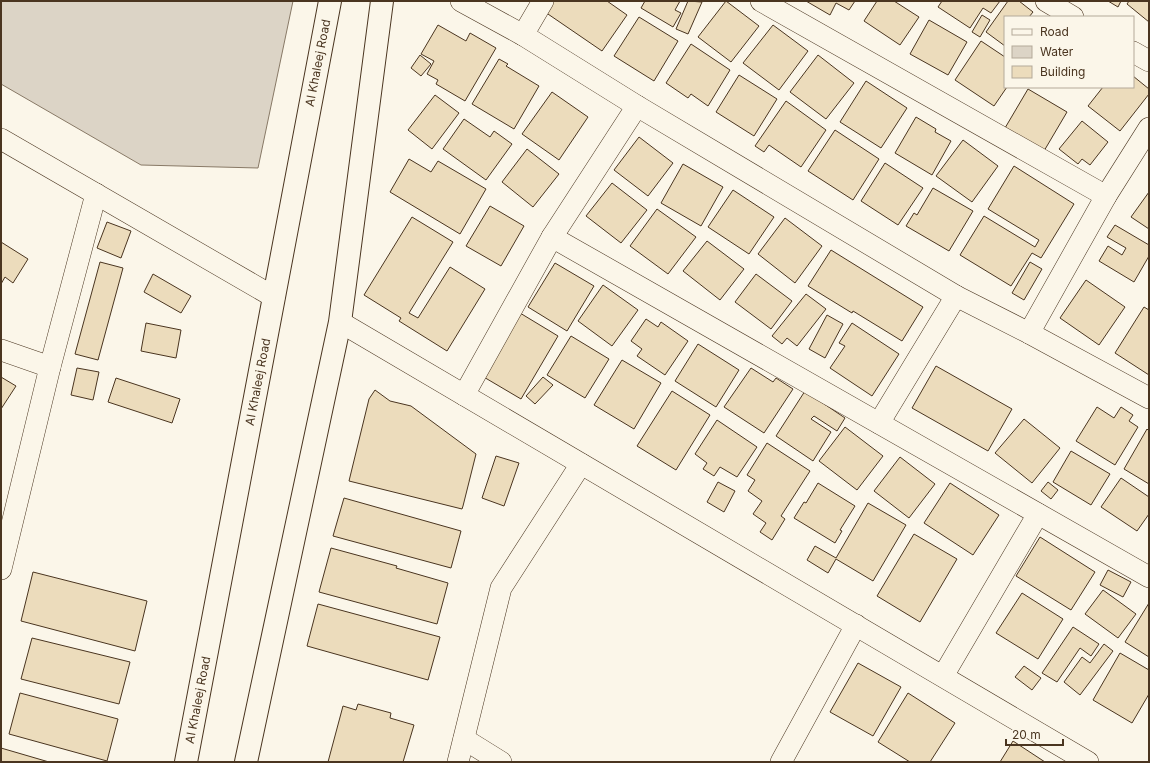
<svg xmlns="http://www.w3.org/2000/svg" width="1150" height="763" font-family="Inter,sans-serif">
<rect width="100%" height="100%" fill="#fbf6e9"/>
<!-- water -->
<path fill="#dcd4c6" stroke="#887966" d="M1,1H293L258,168L141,165L1,84Z"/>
<!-- building -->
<g fill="#ecdcbc" stroke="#4a3520">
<path d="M553,1H607L627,15L602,51L545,12Z"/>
<path d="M645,1H680L675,10L681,13L673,27L641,8Z"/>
<path d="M688,1L702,2L688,34L676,29Z"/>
<path d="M726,1L759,26L731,62L698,37Z"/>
<path d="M806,1H855L849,10L836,3L830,15Z"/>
<path d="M877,1H894L919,17L900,45L864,21Z"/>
<path d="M942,1H1000L991,13L983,8L970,28L938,7Z"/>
<path d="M1008,1H1019L1033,12L1029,17H1005V46L986,32Z"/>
<path d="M1108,1H1121L1118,7Z"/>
<path d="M1129,1H1149V22L1127,4Z"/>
<path d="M982,15L990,20L980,37L972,32Z"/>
<path d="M639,17L678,41L654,81L614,56Z"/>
<path d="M929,20L967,42L948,75L910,54Z"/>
<path d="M438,25L466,41L470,33L496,48L465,101L436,84L438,80L427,74L434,61L421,54Z"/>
<path d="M773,25L808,51L779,90L743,63Z"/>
<path d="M981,41L1005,57V87H1007L994,106L955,80Z"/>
<path d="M691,44L730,70L708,106L691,94L688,98L666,83Z"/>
<path d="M420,55L431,64L421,76L411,68Z"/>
<path d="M818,55L854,83L826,119L790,92Z"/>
<path d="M499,59L508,64L506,66L539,86L514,129L472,104Z"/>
<path d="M739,75L777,99L754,136L716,112Z"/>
<path d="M1133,76L1149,89V94L1120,131L1088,106L1103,87H1133Z"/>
<path d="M866,81L907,108L881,148L840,122Z"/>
<path d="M1028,89L1067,112L1044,151L1005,128Z"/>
<path d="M552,92L588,117L559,160L522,134Z"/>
<path d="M435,95L459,113L432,149L408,130Z"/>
<path d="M786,101L826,130L801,167L769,145L764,152L755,146Z"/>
<path d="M916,117L936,129L935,132L951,141L932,175L895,153Z"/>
<path d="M464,119L490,137L494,131L512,144L486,180L443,149Z"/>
<path d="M1082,121L1108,142L1090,165L1082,159L1078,164L1059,149Z"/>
<path d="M835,130L879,159L853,200L808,171Z"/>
<path d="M639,137L673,163L648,196L614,170Z"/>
<path d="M963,140L998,166L972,202L936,176Z"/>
<path d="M527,149L559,174L533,207L502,182Z"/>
<path d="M409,159L431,172L438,161L486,189L460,234L390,192Z"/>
<path d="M885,163L923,188L898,225L861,201Z"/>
<path d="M683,164L723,187L701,226L661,203Z"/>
<path d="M1014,166L1074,204L1041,258L1032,253L1011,286L960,255L984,216L1035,247L1039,240L988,209Z"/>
<path d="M612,183L647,210L621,243L586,216Z"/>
<path d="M933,188L973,211L949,251L906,226L914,213L917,215Z"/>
<path d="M733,190L774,217L749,254L708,227Z"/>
<path d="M1149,192V229L1131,217Z"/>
<path d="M490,206L524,226L501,266L466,246Z"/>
<path d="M657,209L696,237L668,274L630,246Z"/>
<path d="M412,217L453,242L409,313L418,318L450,267L485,289L447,351L399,321L401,318L364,295Z"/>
<path d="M785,218L822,246L795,283L758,254Z"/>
<path d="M107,222L131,231L121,258L97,248Z"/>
<path d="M1115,225L1149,245V256L1134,282L1099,261L1108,246L1122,255L1126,248L1107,237Z"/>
<path d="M707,241L744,269L720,300L683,271Z"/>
<path d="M1,242L28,259L13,283L5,277L1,284Z"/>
<path d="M831,250L923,307L902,341L853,311L852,313L808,286Z"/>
<path d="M100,262L123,268L98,360L75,354Z"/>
<path d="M1030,262L1042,269L1024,300L1012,293Z"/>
<path d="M555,263L594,286L567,331L528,307Z"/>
<path d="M153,274L191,296L181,313L144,292Z"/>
<path d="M756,274L792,301L771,329L735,302Z"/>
<path d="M1086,280L1125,307L1099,345L1060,318Z"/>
<path d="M603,285L638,310L612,346L578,321Z"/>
<path d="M806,294L826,309L797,346L787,338L782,344L772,336Z"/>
<path d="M1144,307L1149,310V375L1115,353Z"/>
<path d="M520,313L558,336L521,399L482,376Z"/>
<path d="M827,315L843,324L825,358L809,349Z"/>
<path d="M646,319L658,327L661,322L688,341L665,375L637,356L642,349L631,341Z"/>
<path d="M146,323L181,330L176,358L141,351Z"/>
<path d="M852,323L899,354L872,396L830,368L845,346L839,343Z"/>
<path d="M571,336L609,359L585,398L547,375Z"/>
<path d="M698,344L739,370L716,407L675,381Z"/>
<path d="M622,360L661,383L634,429L594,405Z"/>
<path d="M936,366L1012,409L988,451L912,408Z"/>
<path d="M77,368L99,372L93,400L71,395Z"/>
<path d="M751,368L773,382L776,378L793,389L764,433L724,407Z"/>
<path d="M1,377L16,386L1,409Z"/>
<path d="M543,377L553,385L535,404L526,396Z"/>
<path d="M116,378L180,399L172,423L108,402Z"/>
<path d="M375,390L390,401L411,406L476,454L463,506L462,509L349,481L369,399Z"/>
<path d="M672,391L710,415L676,470L637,446Z"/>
<path d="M805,391L845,418L837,431L814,416L811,419L831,432L813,461L776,436Z"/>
<path d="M1097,407L1114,418L1121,407L1133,415L1129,421L1138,427L1115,465L1076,441Z"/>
<path d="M1024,419L1060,448L1032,483L995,453Z"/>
<path d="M717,420L757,447L737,477L720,467L714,476L703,469L707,463L695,454Z"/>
<path d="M845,427L883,456L857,490L819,461Z"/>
<path d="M1147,429L1149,431V484L1124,469Z"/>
<path d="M767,443L810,471L781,516L785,519L772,540L760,532L766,523L753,514L762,501L748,491L755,480L747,475Z"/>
<path d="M1071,451L1110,474L1091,505L1053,482Z"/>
<path d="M496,456L519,463L504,506L482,498Z"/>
<path d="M900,457L935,484L909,518L874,491Z"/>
<path d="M1121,478L1149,497V514L1137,531L1101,507Z"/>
<path d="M718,482L735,491L724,512L707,502Z"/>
<path d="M1048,482L1058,490L1051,499L1041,491Z"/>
<path d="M818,483L855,506L840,530L842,531L835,543L794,518L804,502L806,503Z"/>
<path d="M950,483L999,515L973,555L924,523Z"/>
<path d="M344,498L461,531L451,568L333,536Z"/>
<path d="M868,503L906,525L873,581L836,559L828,573L807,560L815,546L836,558Z"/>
<path d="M914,534L957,559L920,622L877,596Z"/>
<path d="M1040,537L1095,572L1071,610L1016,576Z"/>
<path d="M331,548L397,566L396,568L448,583L437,624L319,592Z"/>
<path d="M1108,570L1131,582L1123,597L1100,585Z"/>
<path d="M33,572L147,601L135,651L21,621Z"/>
<path d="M1103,590L1136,614L1118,638L1085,614Z"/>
<path d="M1022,593L1063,619L1038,659L996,633Z"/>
<path d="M1149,603V657L1125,642Z"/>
<path d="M318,604L440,637L428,680L307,646Z"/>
<path d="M1073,627L1099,644L1091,656L1080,648L1057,682L1042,673Z"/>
<path d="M32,638L130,662L119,704L21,679Z"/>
<path d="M1104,644L1113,651L1080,695L1064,682L1082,657L1090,663Z"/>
<path d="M1120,653L1149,670V694L1132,723L1093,700Z"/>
<path d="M858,663L901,687L873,736L830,712Z"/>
<path d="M1024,666L1041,678L1032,690L1015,677Z"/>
<path d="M20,693L118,719L107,761L9,734Z"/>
<path d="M908,693L955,723L930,762H910L878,742Z"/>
<path d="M358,704L391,713L390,718L414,725L403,762H328L343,706L356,710Z"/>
<path d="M1013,741L1045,762H1000Z"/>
<path d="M1,748L49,762H1Z"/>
</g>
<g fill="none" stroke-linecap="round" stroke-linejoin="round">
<defs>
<g id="minor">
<path d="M461,1L523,35L637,106L956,296L1029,333L1149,398"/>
<path d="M761,1L1106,196"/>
<path d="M1046,1L1073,17"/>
<path d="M523,35L543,1"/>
<path d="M1133,52L1149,61"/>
<path d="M1,139L274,297"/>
<path d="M552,237L1149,577"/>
<path d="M340,322L1088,762"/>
<path d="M1029,333L1106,196L1149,128"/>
<path d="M1,350L50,367"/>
<path d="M464,395L552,237L637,106"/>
<path d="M879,423L956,296"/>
<path d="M1,569L50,367L96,194"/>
<path d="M943,676L1038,514"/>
<path d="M464,739L501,762"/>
<path d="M458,762L501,588L581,464"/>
<path d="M781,762L856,625"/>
</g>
<g id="major">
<path d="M186,762L330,1"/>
<path d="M246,762L340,322L382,1"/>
</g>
</defs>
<!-- minor casing -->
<use href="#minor" stroke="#4a3520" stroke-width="22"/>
<!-- major casing -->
<use href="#major" stroke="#4a3520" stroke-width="24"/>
<!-- minor -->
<use href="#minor" stroke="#fbf6e9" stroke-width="21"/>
<!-- major -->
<use href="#major" stroke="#fbf6e9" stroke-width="22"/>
</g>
<g text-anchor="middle" stroke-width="3" stroke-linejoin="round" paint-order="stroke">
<!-- street labels -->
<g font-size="12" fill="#4a3520" stroke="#fbf6e9">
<text transform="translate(318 63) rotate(-79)" y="4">Al Khaleej Road</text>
<text transform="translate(258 382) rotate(-79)" y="4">Al Khaleej Road</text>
<text transform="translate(198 700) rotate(-79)" y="4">Al Khaleej Road</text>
</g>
</g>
<!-- border -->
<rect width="1150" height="763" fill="none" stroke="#4a3520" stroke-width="4"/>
<!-- legend -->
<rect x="1004" y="16" width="130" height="72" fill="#fbf6e9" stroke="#b4a999"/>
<rect x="1012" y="29" width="20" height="6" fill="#fbf6e9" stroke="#b4a999"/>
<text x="1040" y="36" font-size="12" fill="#4a3520">Road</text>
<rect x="1012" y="46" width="20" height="12" fill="#dcd4c6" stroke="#b4a999"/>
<text x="1040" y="56" font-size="12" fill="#4a3520">Water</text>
<rect x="1012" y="66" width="20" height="12" fill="#ecdcbc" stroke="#b4a999"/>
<text x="1040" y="76" font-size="12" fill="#4a3520">Building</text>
<!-- scale -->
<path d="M1006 739v6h57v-6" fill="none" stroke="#4a3520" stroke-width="2"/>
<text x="1012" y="739" font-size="12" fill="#4a3520" stroke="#fbf6e9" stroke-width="3" paint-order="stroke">20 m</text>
</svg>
